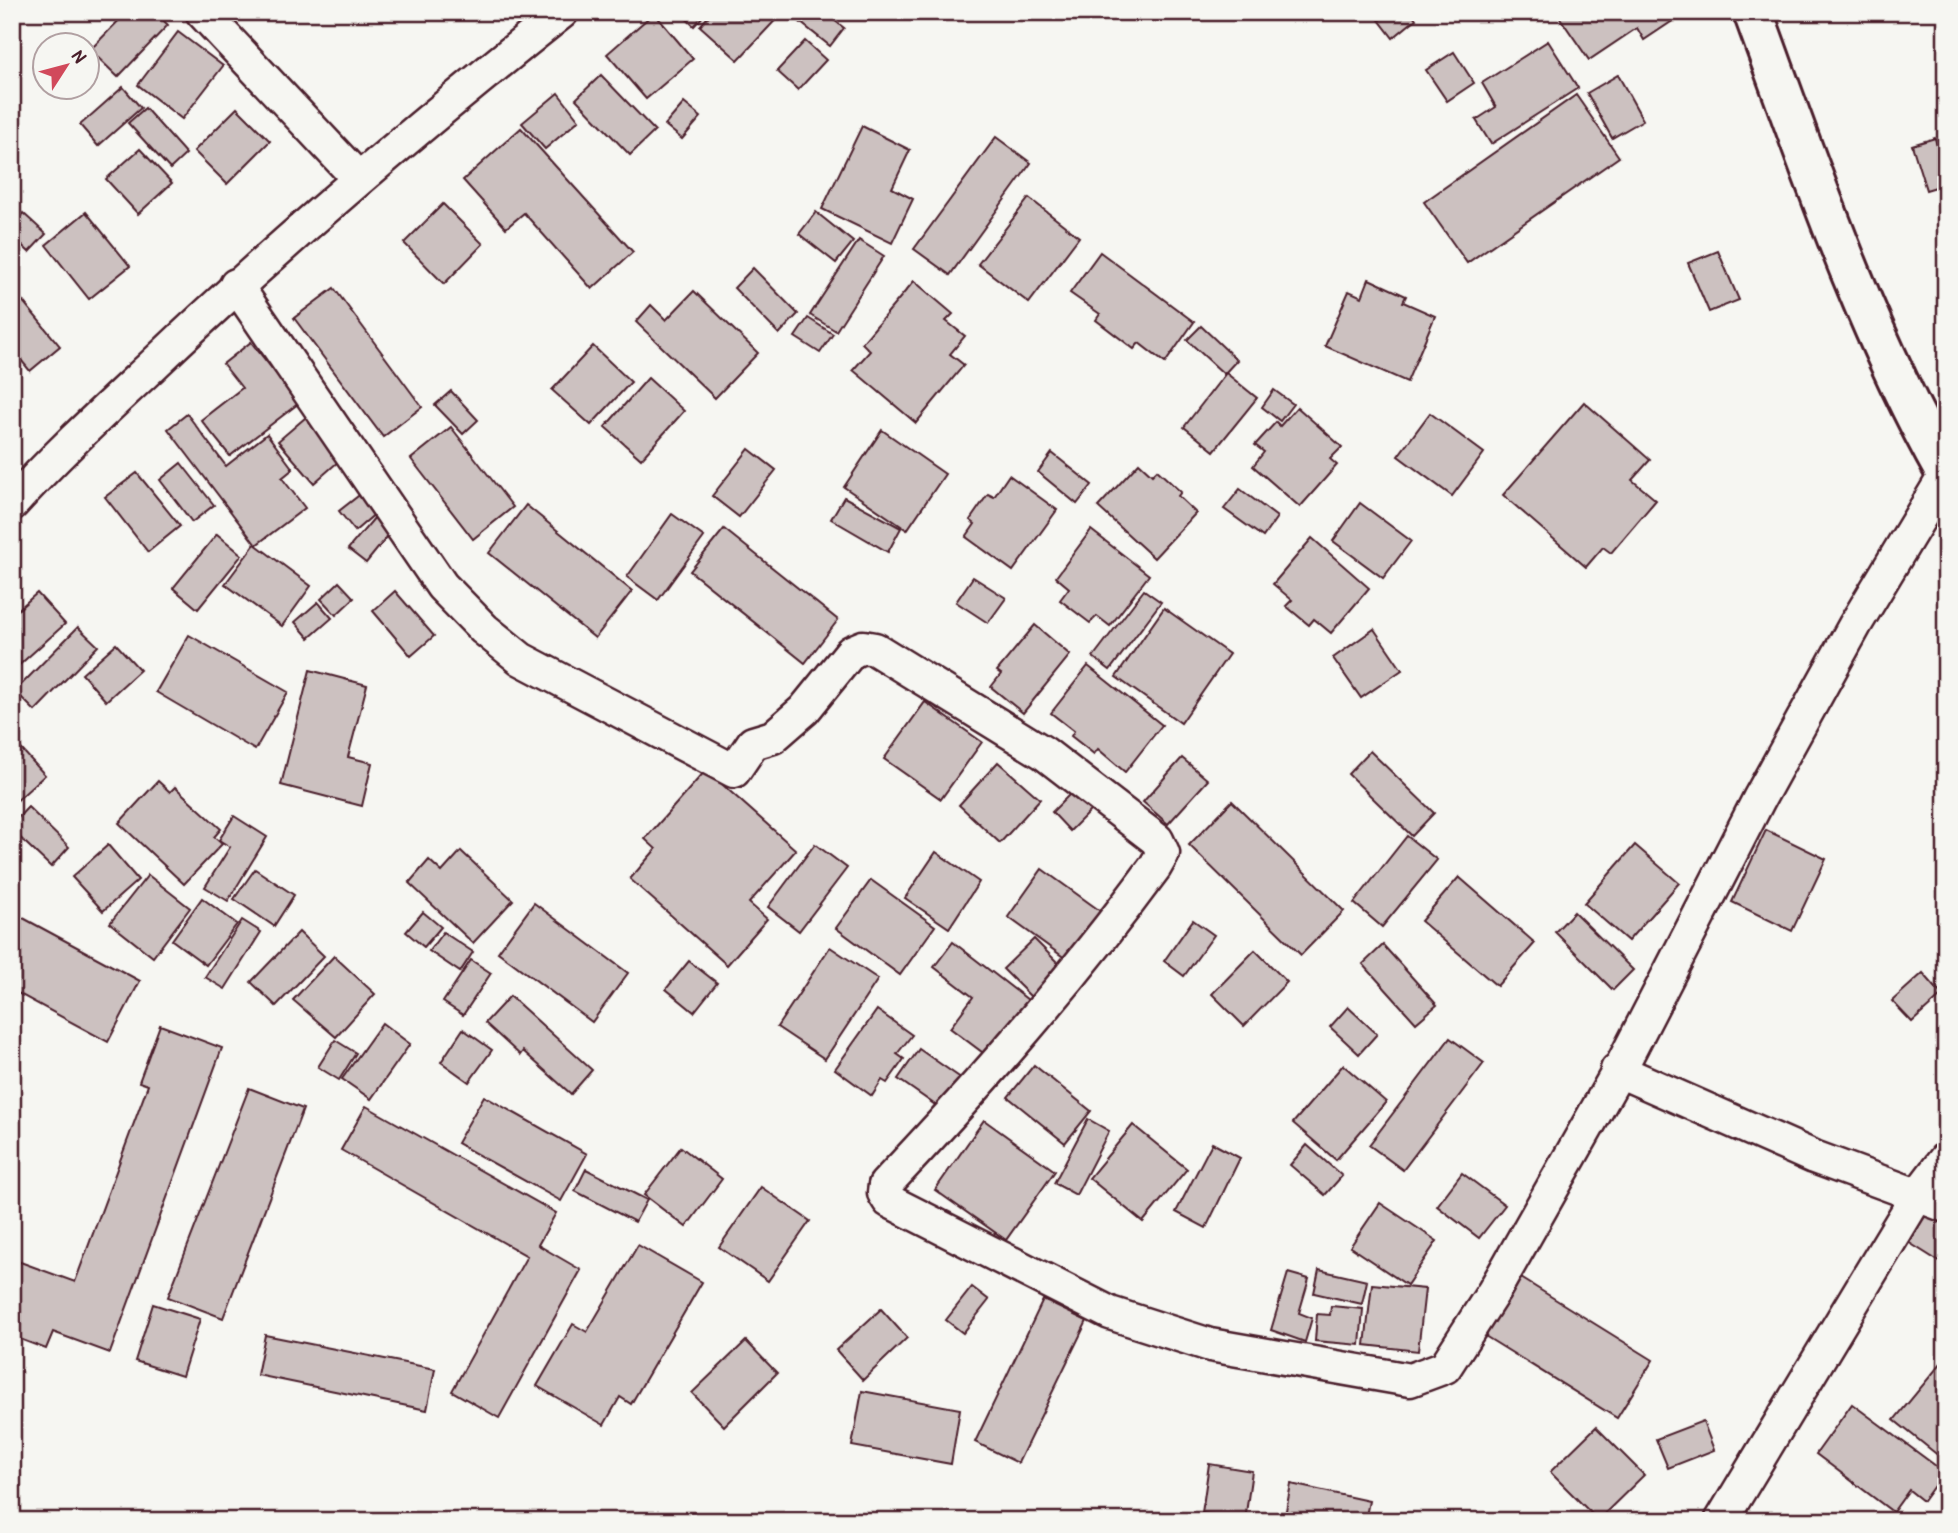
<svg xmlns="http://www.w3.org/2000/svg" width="1958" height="1533" font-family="'Patrick Hand',sans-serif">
<rect width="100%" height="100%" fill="#f6f6f2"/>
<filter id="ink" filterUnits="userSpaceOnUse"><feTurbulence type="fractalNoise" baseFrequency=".0143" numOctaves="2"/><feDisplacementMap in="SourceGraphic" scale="14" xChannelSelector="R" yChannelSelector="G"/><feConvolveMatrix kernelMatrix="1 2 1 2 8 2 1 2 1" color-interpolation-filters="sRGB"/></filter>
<g filter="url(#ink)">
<!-- building -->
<g fill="#ccc1c0" stroke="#4a1f2b" stroke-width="2">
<path d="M127,12H155L168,25L118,77L90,50Z"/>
<path d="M679,12H707L694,26Z"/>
<path d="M712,12H783L738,60L700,26Z"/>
<path d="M800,12H824L844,28L830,46L795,18Z"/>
<path d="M1373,12H1411L1416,19L1393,38Z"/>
<path d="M1556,12H1686L1644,40L1637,28L1589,60Z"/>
<path d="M654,13L693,59L646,99L607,54Z"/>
<path d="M178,32L223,66L182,119L138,85Z"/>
<path d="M805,41L826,60L798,90L777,71Z"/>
<path d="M1548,41L1578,88L1491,144L1476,120L1496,107L1482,83Z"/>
<path d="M1454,52L1474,83L1447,101L1426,70Z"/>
<path d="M601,75L655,131L630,155L576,99Z"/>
<path d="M1618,75L1643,120L1612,138L1587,93Z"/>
<path d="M123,87L141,108L98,146L80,125Z"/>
<path d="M558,93L579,120L545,149L522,123Z"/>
<path d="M1576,95L1619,157L1467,263L1424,202Z"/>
<path d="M684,103L701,117L682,139L665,125Z"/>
<path d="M145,108L186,154L170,169L128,123Z"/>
<path d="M237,108L270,141L227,184L194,151Z"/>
<path d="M862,126L910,150L892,188L913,199L892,243L822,209Z"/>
<path d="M521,128L633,252L592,289L524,213L506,228L463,180Z"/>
<path d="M996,137L1031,163L950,275L914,249Z"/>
<path d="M1935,138L1946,184L1926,190L1912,145Z"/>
<path d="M140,149L172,183L138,214L106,179Z"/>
<path d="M1029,198L1079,237L1029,303L978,264Z"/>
<path d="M443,204L483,244L444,284L404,243Z"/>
<path d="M86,212L130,266L89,299L46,245Z"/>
<path d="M816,212L853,242L836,263L799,234Z"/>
<path d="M23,213L46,234L29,252L12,236V225Z"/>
<path d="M859,240L884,256L836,331L810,315Z"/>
<path d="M1718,251L1739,300L1709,312L1688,263Z"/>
<path d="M1100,252L1194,322L1165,363L1139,343L1134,349L1096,320L1100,314L1070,293Z"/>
<path d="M753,268L798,314L779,334L734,288Z"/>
<path d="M1369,279L1406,296L1403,302L1435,316L1407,382L1325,346L1349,291L1362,297Z"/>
<path d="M914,281L953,314L946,321L965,336L950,354L964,365L916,423L853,370L870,351L862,343Z"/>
<path d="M12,288L60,346L30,371L12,349Z"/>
<path d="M334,288L422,407L383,437L294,318Z"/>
<path d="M694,291L758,353L715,398L636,322L651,305L666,320Z"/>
<path d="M808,318L833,334L820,353L795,337Z"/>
<path d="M1201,326L1237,360L1224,374L1187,340Z"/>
<path d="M251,342L299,403L230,456L201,420L242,388L223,364Z"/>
<path d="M593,346L631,382L591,425L552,390Z"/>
<path d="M1226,373L1257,398L1214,451L1184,427Z"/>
<path d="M648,378L684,411L641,459L605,427Z"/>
<path d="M1274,390L1293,404L1280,421L1262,407Z"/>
<path d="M451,391L478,420L463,434L435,405Z"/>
<path d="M1584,402L1650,460L1632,480L1656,500L1611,553L1603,547L1586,567L1503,495Z"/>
<path d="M1297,407L1342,447L1330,459L1337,465L1300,507L1253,466L1264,452L1255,445L1276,422L1280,426Z"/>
<path d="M312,412L347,454L314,483L278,441Z"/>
<path d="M1430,413L1484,453L1452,496L1398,456Z"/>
<path d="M187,414L226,466L267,434L293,469L282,478L305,508L256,545L168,429Z"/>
<path d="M451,427L513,507L473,539L411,459Z"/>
<path d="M882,430L945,474L907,530L844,487Z"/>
<path d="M749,449L776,470L739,517L712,496Z"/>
<path d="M1052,453L1092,485L1077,504L1038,472Z"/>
<path d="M181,463L214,505L192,522L160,480Z"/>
<path d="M1139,463L1152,475L1157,470L1181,492L1178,496L1196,513L1154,558L1098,507Z"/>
<path d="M137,473L180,526L148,552L105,497Z"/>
<path d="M1009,475L1057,510L1013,571L966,537L975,524L970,520L988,494L994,497Z"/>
<path d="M1240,489L1277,517L1263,537L1224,509Z"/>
<path d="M362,493L377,512L355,531L339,511Z"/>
<path d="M844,497L901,528L888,552L831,519Z"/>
<path d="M1360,503L1411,541L1383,578L1333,541Z"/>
<path d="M526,505L632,591L595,638L489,553Z"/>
<path d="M672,514L704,537L658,600L627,577Z"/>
<path d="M375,517L392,531L366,563L348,549Z"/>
<path d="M724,529L838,620L805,663L690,571Z"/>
<path d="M1091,530L1149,575L1110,626L1097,616L1090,623L1060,600L1069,588L1056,577Z"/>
<path d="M217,534L242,555L198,609L173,588Z"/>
<path d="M1312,538L1369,588L1331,633L1314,619L1309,625L1286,606L1292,600L1273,584Z"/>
<path d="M255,544L311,586L282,626L225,584Z"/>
<path d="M973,577L1006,598L988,623L956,602Z"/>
<path d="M339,582L354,598L336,615L321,599Z"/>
<path d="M1144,590L1161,602L1110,670L1093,657Z"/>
<path d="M395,591L434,636L411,656L373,611Z"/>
<path d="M37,593L65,624L17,667L12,662V615Z"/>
<path d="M318,602L332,618L309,638L295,622Z"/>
<path d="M1164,608L1229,654L1181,723L1116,677Z"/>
<path d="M1035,625L1070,655L1023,713L991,687L1001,674L997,671Z"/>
<path d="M78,627L98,646L35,711L15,691Z"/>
<path d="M1374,629L1402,670L1361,698L1333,658Z"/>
<path d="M189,635L288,692L255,750L156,692Z"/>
<path d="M116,644L140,670L106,701L82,674Z"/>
<path d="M1088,666L1162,725L1125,772L1098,749L1094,754L1071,736L1074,731L1051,713Z"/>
<path d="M310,670L367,685L348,757L372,763L362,806L281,785Z"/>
<path d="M925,702L982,742L941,799L884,759Z"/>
<path d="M12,739L45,775L12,805Z"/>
<path d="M1370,751L1434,813L1412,836L1348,774Z"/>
<path d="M1182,758L1208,780L1168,824L1143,802Z"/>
<path d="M998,762L1040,799L1000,843L959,805Z"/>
<path d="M706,770L796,850L749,903L767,919L727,965L630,879L656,849L645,839Z"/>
<path d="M158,781L170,792L175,787L221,829L214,837L222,844L184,884L119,823Z"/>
<path d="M1076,788L1094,807L1070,831L1052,812Z"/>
<path d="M1232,801L1344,911L1301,955L1189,845Z"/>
<path d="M28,807L69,847L51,867L12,830V824Z"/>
<path d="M234,816L267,837L228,901L205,887L230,847L219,840Z"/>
<path d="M1766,830L1826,859L1792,931L1732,902Z"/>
<path d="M1407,836L1437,860L1382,927L1354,903Z"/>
<path d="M815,844L847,868L799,931L768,907Z"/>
<path d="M108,845L138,880L103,911L72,877Z"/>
<path d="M1635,845L1679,883L1628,941L1584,903Z"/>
<path d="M461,851L513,900L473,943L409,883L429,860L442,872Z"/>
<path d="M936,852L979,882L949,928L905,898Z"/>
<path d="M255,869L294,895L274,926L234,899Z"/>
<path d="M1042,869L1103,913L1069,961L1008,917Z"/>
<path d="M148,875L190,908L153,957L110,923Z"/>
<path d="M1459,877L1535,943L1497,986L1421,921Z"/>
<path d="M871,880L935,926L900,975L836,928Z"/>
<path d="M202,898L237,924L206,965L172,940Z"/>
<path d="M534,903L628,973L592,1022L498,952Z"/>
<path d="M12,912L140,981L108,1042L12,990Z"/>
<path d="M423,912L441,927L424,947L406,932Z"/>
<path d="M1574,912L1633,970L1613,990L1555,932Z"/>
<path d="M242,920L261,932L225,989L205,977Z"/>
<path d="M1193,920L1214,935L1184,976L1164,961Z"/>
<path d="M299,932L324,956L276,1006L251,982Z"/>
<path d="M443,932L473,952L460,972L429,951Z"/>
<path d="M1034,939L1065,970L1035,1001L1003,969Z"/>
<path d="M953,942L1028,1000L986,1055L950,1028L973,997L934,967Z"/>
<path d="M1383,945L1437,1005L1416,1023L1363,964Z"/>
<path d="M830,947L878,979L825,1059L777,1027Z"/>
<path d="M1255,950L1287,982L1244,1026L1212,994Z"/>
<path d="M334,956L375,994L336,1037L293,1000Z"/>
<path d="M471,960L491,973L463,1015L443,1002Z"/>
<path d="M689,961L717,983L694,1012L666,989Z"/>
<path d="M1923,973L1942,995L1912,1022L1892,1001Z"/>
<path d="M510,996L592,1070L571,1094L523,1051L520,1055L485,1023Z"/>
<path d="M1348,1007L1377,1034L1359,1054L1330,1027Z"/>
<path d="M877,1010L912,1035L897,1054L904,1059L887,1083L882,1080L872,1096L835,1069Z"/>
<path d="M382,1023L410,1044L371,1099L342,1079Z"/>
<path d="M160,1025L222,1048L110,1353L53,1332L46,1349L12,1336V1259L75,1282L148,1085L139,1082Z"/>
<path d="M463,1029L492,1050L469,1082L441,1062Z"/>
<path d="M1450,1038L1484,1063L1403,1170L1369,1145Z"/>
<path d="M335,1040L356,1053L339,1080L318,1067Z"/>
<path d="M919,1049L965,1081L944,1111L898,1079Z"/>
<path d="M1034,1065L1091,1111L1065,1143L1008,1097Z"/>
<path d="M1343,1065L1386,1102L1336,1160L1293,1123Z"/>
<path d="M249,1088L303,1109L223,1318L168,1297Z"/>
<path d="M484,1096L587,1154L561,1201L457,1143Z"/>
<path d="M366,1106L556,1213L538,1245L581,1270L499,1418L452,1391L527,1256L341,1150Z"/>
<path d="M1088,1119L1109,1131L1076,1195L1054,1183Z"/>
<path d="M984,1120L1055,1171L1006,1240L935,1190Z"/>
<path d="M1133,1125L1187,1169L1143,1222L1089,1178Z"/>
<path d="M1212,1143L1240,1158L1206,1228L1176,1212Z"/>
<path d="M1307,1145L1342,1176L1325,1195L1290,1165Z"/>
<path d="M681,1147L722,1179L686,1227L644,1195Z"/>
<path d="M586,1169L647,1200L635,1222L575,1191Z"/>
<path d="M1462,1173L1505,1205L1479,1238L1437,1206Z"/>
<path d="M761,1187L810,1221L768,1281L719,1247Z"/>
<path d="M1380,1203L1437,1241L1407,1285L1350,1247Z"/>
<path d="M1927,1212L1946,1224L1943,1264L1908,1242Z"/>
<path d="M638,1245L702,1282L631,1404L620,1397L604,1425L537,1386L573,1324L587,1332Z"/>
<path d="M1319,1270L1367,1281L1362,1304L1314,1293Z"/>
<path d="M1288,1273L1309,1279L1299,1313L1312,1318L1305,1342L1271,1330Z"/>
<path d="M1521,1278L1653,1360L1617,1418L1485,1336Z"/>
<path d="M1372,1284L1425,1289L1418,1351L1365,1345Z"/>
<path d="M972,1287L989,1300L963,1333L946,1320Z"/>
<path d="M1043,1300L1087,1321L1018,1463L975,1442Z"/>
<path d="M153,1304L200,1319L182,1376L135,1361Z"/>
<path d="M1331,1306L1363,1309L1360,1345L1315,1341L1317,1314L1330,1315Z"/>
<path d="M881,1309L907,1338L863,1380L836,1350Z"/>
<path d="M265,1335L435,1369L427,1410L257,1375Z"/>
<path d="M746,1341L777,1373L724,1426L692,1393Z"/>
<path d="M1946,1357V1460L1945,1461L1894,1420Z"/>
<path d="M862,1391L960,1409L951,1464L852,1446Z"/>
<path d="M1852,1404L1944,1472L1923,1501L1909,1490L1893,1512L1816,1454Z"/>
<path d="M1703,1421L1714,1450L1668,1468L1656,1439Z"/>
<path d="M1596,1427L1644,1475L1598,1520L1550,1472Z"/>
<path d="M1209,1464L1252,1471L1245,1520L1202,1513Z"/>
<path d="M1291,1484L1369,1501L1365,1521H1284Z"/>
</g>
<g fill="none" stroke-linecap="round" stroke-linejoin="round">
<defs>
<g id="street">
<path d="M202,12L358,178"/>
<path d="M236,285L442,586L484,629L521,659L734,771L753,743L773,737L804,710L851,652L863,647L875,649L1044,753L1157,840L1163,853L1155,867C1072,980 981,1083 885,1185L884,1193L889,1201L1110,1313L1210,1345L1410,1380L1445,1367L1494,1291L1620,1069L1759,799L1855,625L1946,474"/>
<path d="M12,504C56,455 104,411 152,366C283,241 420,125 562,12"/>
<path d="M1617,1070L1814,1157L1946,1206"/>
<path d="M1721,1521L1917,1196L1946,1158"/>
</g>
<path id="secondary" d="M1753,12C1810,168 1864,328 1946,474"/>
</defs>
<!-- street casing -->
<use href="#street" stroke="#4a1f2b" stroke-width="37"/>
<!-- secondary casing -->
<use href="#secondary" stroke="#4a1f2b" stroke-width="44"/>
<!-- street -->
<use href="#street" stroke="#f6f6f2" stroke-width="32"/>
<!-- secondary -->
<use href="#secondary" stroke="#f6f6f2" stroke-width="38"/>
</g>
</g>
<!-- margin -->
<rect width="1958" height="1533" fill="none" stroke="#f6f6f2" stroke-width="42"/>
<rect x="21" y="21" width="1916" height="1491" fill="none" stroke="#4a1f2b" stroke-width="2.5" filter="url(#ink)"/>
<!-- north arrow -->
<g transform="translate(66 66) rotate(54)"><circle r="33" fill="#f6f6f2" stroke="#b1a0a2" stroke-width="2"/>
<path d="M0-5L12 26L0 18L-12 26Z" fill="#d1495b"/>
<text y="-10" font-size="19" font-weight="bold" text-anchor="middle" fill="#4a1f2b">N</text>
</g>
</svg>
